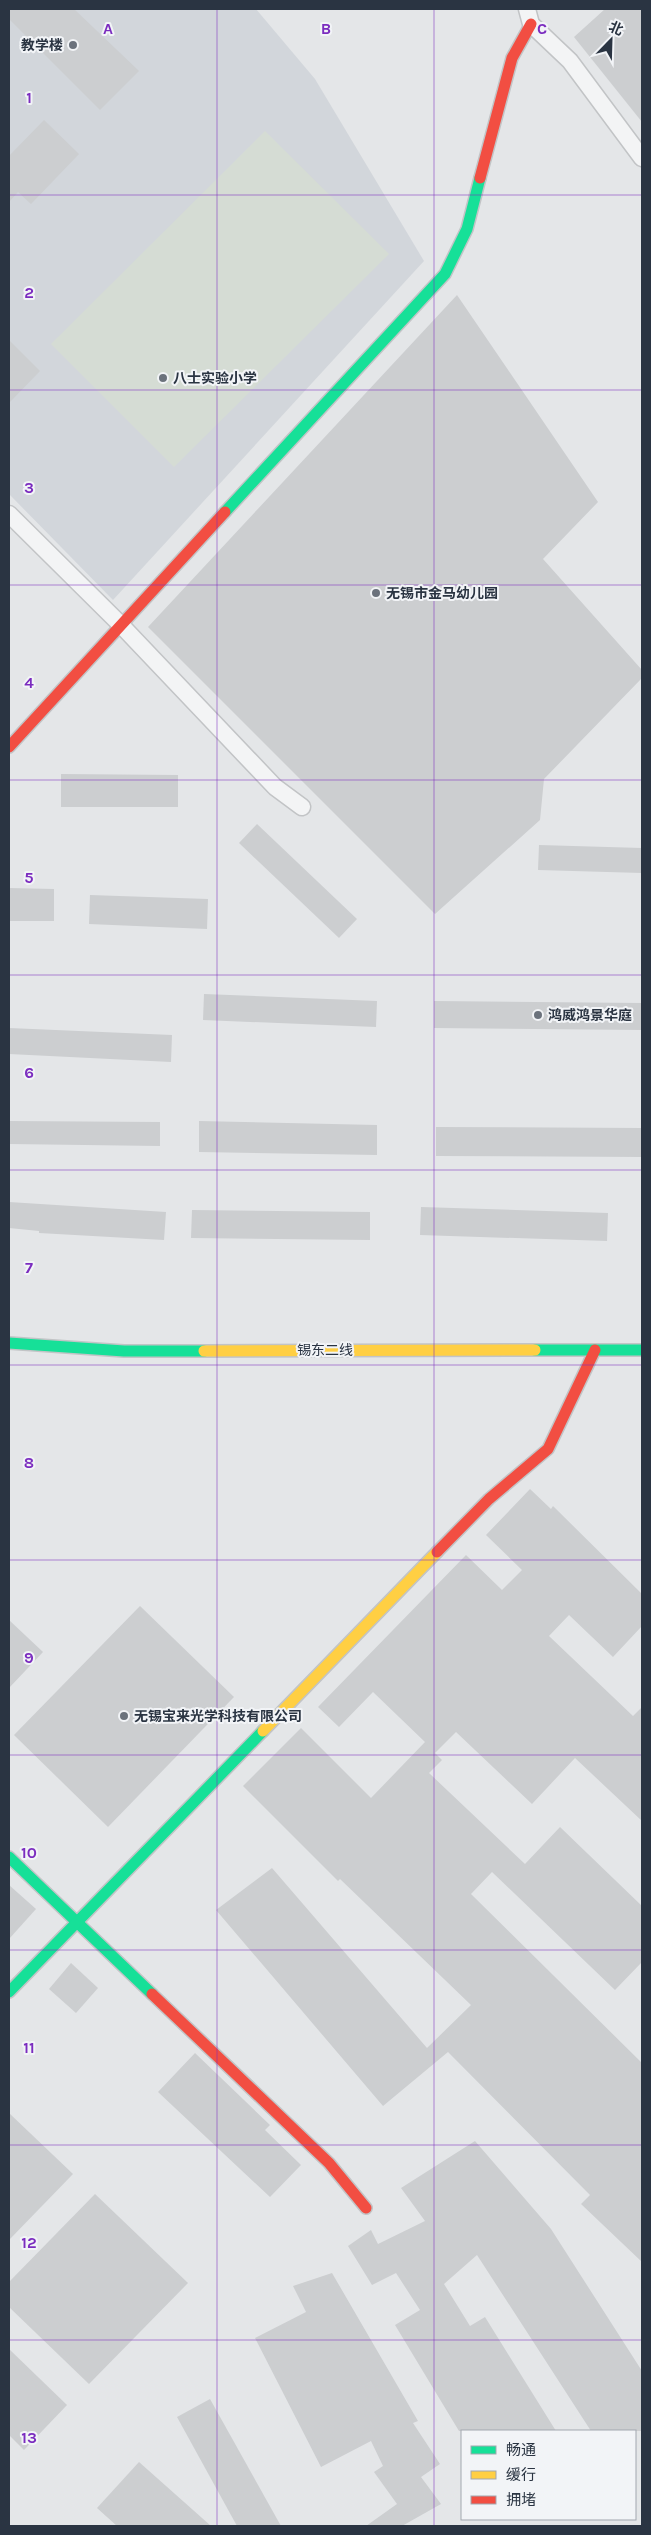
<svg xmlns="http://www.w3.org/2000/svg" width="651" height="2535" font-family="Karla,'Noto Sans SC',sans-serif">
<rect width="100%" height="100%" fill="#e4e6e8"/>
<!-- built -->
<path fill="#d2d6db" d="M9,9H256L315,79L424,261L113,600L9,494Z"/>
<!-- green -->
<path fill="#d5dcd4" d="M265,131L389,254L174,467L51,344Z"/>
<!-- building -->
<g fill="#ccced0">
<path d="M9,9H74L139,71L100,110L9,19Z"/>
<path d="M605,9H642V122L574,37Z"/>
<path d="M44,120L79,154L31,204L18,192L9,202V156Z"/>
<path d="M457,295L598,502L543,559L642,670V678L544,779L540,820L435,914L148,627Z"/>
<path d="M9,340L40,371L9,403Z"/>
<path d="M61,774L178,775V807H61Z"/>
<path d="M257,824L357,919L339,938L239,843Z"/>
<path d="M539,845L642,848V873L538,870Z"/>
<path d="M9,888L54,889V921H9Z"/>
<path d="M90,895L208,899L207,929L89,924Z"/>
<path d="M204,994L377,1001L376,1027L203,1020Z"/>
<path d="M434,1001L642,1003V1030L434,1028Z"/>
<path d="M9,1028L172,1035L171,1062L9,1054Z"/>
<path d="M9,1121L160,1122V1146L9,1144Z"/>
<path d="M199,1121L377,1125V1155L199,1152Z"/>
<path d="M436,1127L642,1128V1157L436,1156Z"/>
<path d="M9,1202L166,1212L164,1240L39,1233V1231L9,1228Z"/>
<path d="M421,1207L608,1213L607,1241L420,1235Z"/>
<path d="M192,1210L370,1212V1240L191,1238Z"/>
<path d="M530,1489L551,1509L553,1506L642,1594V1626L613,1657L569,1615L549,1636L633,1716L642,1707V1821L575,1758L532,1804L456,1732L435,1753L442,1760L429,1773L525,1864L560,1827L642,1906V1962L615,1990L492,1872L471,1894L642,2063V2262L581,2204L590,2195L448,2052L383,2106L216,1910L272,1868L427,2048L471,2005L340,1879L338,1881L243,1786L301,1728L371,1798L425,1742L373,1692L339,1727L318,1707L466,1555L502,1590L522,1570L486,1535Z"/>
<path d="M140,1606L234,1697L108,1827L14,1735Z"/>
<path d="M9,1620L43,1652L9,1688Z"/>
<path d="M9,1885L36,1909L9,1939Z"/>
<path d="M71,1963L98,1988L76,2013L49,1989Z"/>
<path d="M195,2053L270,2125L265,2130L301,2165L270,2197L158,2092Z"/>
<path d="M9,2113L73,2174L9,2240Z"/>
<path d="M475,2141L551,2229L642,2371V2431H591L477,2255L444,2284L470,2326L485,2317L556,2431H459L395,2325L420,2310L396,2273L372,2285L348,2246L371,2230L378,2244L425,2221L401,2188Z"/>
<path d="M95,2194L188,2283L89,2384L9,2307V2282Z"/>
<path d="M332,2273L418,2421L413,2423L440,2464L421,2477L441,2504L402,2526H366L397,2504L374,2472L383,2466L371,2441L321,2467L255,2338L306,2312L293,2286Z"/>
<path d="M9,2349L67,2405L24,2450L9,2435Z"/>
<path d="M210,2399L281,2526H237L177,2417Z"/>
<path d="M139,2462L211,2526H117L97,2508Z"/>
</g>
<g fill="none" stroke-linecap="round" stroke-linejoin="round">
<defs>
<g id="street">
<path d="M527,9L531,24L570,61L642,158"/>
<path d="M9,514L121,625L275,787L302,807"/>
</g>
<g id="fast">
<path d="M225,512L445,274L467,229L480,178"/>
<path d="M9,1343L124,1351H204"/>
<path d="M535,1350H642"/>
<path d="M9,1857L152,1994"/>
<path d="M9,1992L263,1731"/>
</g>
<g id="slow">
<path d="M204,1351L535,1350"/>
<path d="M263,1731L437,1552"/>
</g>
<g id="jam">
<path d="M480,178L512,58L531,24"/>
<path d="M9,747L225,512"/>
<path d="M437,1552L489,1499L548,1449L595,1350"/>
<path d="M152,1994L329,2163L366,2208"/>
</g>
</defs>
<!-- street casing -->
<use href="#street" stroke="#c2c4c6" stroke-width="19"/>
<!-- fast casing -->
<use href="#fast" stroke="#c2c4c6" stroke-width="14"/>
<!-- slow casing -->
<use href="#slow" stroke="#c2c4c6" stroke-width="14"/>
<!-- jam casing -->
<use href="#jam" stroke="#c2c4c6" stroke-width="14"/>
<!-- street -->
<use href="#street" stroke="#f3f4f5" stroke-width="16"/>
<!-- fast -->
<use href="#fast" stroke="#16e098" stroke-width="11"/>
<!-- slow -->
<use href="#slow" stroke="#ffcf43" stroke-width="11"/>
<!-- jam -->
<use href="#jam" stroke="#f24e42" stroke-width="11"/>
</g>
<!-- grid -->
<path fill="none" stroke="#7b2cbf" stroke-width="1" stroke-opacity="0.55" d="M217,9V2526M434,9V2526M9,195H642M9,390H642M9,585H642M9,780H642M9,975H642M9,1170H642M9,1365H642M9,1560H642M9,1755H642M9,1950H642M9,2145H642M9,2340H642"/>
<!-- markers -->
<g fill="#6b727c" stroke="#f2f4f7" stroke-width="2">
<circle cx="73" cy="45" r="5"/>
<circle cx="163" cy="378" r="5"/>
<circle cx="376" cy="593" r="5"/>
<circle cx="538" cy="1015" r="5"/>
<circle cx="124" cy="1716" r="5"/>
</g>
<g text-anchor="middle" stroke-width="4" stroke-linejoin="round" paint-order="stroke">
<!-- poi labels -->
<g font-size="14" font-weight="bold" fill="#2a3442" stroke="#f2f4f7" text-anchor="start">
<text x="63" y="50" text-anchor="end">教学楼</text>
<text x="173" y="383">八士实验小学</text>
<text x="386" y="598">无锡市金马幼儿园</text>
<text x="548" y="1020">鸿威鸿景华庭</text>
<text x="134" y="1721">无锡宝来光学科技有限公司</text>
</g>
<!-- street labels -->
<g font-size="14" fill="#2a3442" stroke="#f2f4f7">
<text x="325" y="1355">锡东二线</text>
</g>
</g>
<g font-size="16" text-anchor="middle" font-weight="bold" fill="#7b2cbf" stroke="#f2f4f7" stroke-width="4" stroke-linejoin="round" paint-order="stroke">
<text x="108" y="34">A</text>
<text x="326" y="34">B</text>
<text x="542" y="34">C</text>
<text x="29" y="103">1</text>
<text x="29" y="298">2</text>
<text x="29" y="493">3</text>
<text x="29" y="688">4</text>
<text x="29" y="883">5</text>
<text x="29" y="1078">6</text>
<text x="29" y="1273">7</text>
<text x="29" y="1468">8</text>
<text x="29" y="1663">9</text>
<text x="29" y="1858">10</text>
<text x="29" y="2053">11</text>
<text x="29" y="2248">12</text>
<text x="29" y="2443">13</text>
</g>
<!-- border -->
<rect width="651" height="2535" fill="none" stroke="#2a3442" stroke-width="20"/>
<!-- legend -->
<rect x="461" y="2430" width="175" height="90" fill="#f2f4f7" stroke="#a2a7af"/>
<rect x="471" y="2446" width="25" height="8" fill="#16e098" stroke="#a2a7af"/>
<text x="506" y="2455" font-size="15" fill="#2a3442">畅通</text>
<rect x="471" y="2471" width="25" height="8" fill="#ffcf43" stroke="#a2a7af"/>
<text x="506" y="2480" font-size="15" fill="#2a3442">缓行</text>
<rect x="471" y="2496" width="25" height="8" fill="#f24e42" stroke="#a2a7af"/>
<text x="506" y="2505" font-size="15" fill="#2a3442">拥堵</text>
<!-- north arrow -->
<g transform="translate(611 40) rotate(23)" stroke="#f2f4f7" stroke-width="4" paint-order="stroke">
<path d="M0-4L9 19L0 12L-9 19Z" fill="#2a3442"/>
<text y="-8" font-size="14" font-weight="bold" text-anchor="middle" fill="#2a3442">北</text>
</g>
</svg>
